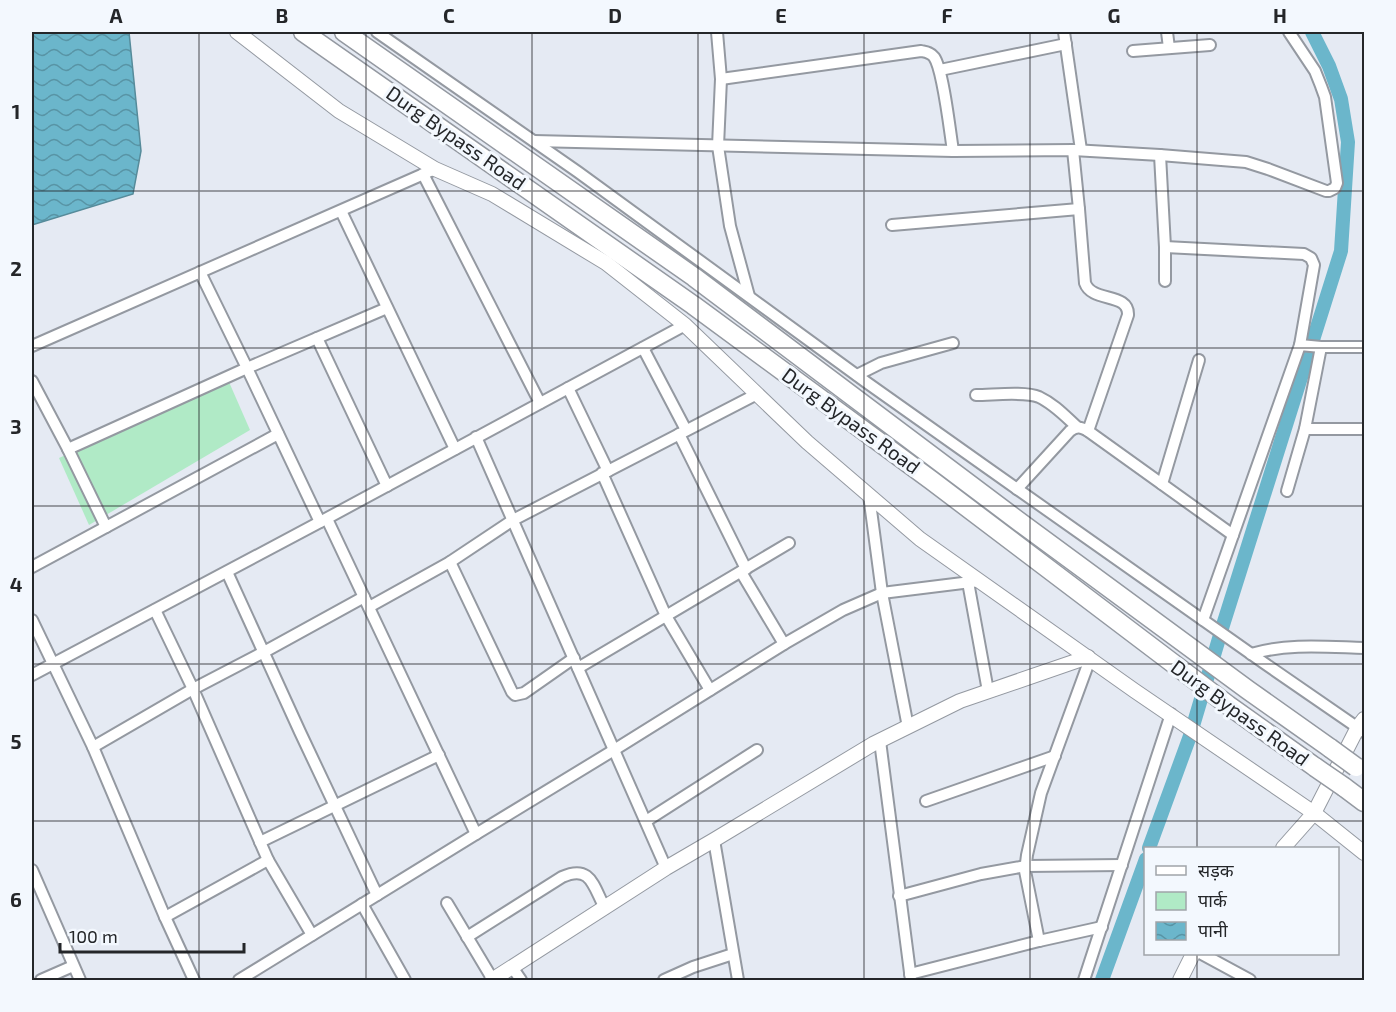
<svg xmlns="http://www.w3.org/2000/svg" width="1396" height="1012" font-family="'Exo 2','Noto Sans Devanagari',sans-serif">
<defs>
<pattern id="water-waves" width="16" height="10" patternUnits="userSpaceOnUse" patternTransform="scale(1.5)"><rect width="16" height="10" fill="#6bb6cb"/><path d="M0 5q4-4 8 0t8 0" fill="none" stroke="#5894a5"/></pattern>
</defs>
<rect width="100%" height="100%" fill="#e5eaf3"/>
<!-- green -->
<path fill="#b0eac6" d="M229,382L250,430L89,525L59,458Z"/>
<!-- water -->
<path fill="url(#water-waves)" stroke="#568b9a" stroke-width="1.5" d="M32,32H129L141,151L133,194L32,225Z"/>
<g fill="none" stroke-linecap="round" stroke-linejoin="round">
<!-- canal -->
<g stroke="#6bb6cb" stroke-width="14">
<path d="M1312,32L1329,66L1341,99L1348,142L1341,251L1313,340"/>
<path d="M1149,848L1190,736L1223,625L1310,349"/>
<path d="M1102,980L1146,859"/>
</g>
<defs>
<g id="street">
<path d="M377,32L578,172L866,382L986,467L1264,663L1364,732"/>
<path d="M717,32L721,79L718,146L730,226L749,296"/>
<path d="M1064,32L1081,150"/>
<path d="M1167,32L1169,48"/>
<path d="M1133,51L1210,45"/>
<path d="M940,70L1066,44"/>
<path d="M721,79L921,51C926,52 930,52 934,57C943,69 950,132 953,151"/>
<path d="M534,141L953,151L1073,150L1160,155L1246,162L1268,169L1326,191H1329L1335,188L1337,183L1325,97L1321,86L1315,71L1289,32"/>
<path d="M1073,150L1079,209L1085,283C1092,303 1129,292 1128,315L1088,431"/>
<path d="M1160,155L1165,247V281"/>
<path d="M423,174L540,403"/>
<path d="M341,211L455,449"/>
<path d="M892,225L1079,209"/>
<path d="M1165,247L1304,254L1311,258L1314,265L1300,345L1203,620"/>
<path d="M200,272L247,368L320,522"/>
<path d="M317,338L387,486"/>
<path d="M1300,345L1321,347H1364"/>
<path d="M32,346L435,169"/>
<path d="M643,348L686,430"/>
<path d="M857,375L881,363L953,343"/>
<path d="M32,381L68,449L106,527"/>
<path d="M568,388L608,471"/>
<path d="M976,395C993,395 1025,391 1039,397C1054,404 1065,416 1077,427"/>
<path d="M1305,429H1364"/>
<path d="M679,434L746,569"/>
<path d="M476,437L666,868"/>
<path d="M68,449L247,368L387,308"/>
<path d="M602,473L666,616L710,690"/>
<path d="M1162,484L1199,360"/>
<path d="M1017,489L1070,431C1077,426 1081,427 1088,431L1233,535"/>
<path d="M1287,491L1305,429L1321,347"/>
<path d="M869,495L882,593L908,727"/>
<path d="M327,519L476,834L614,750L784,644L843,610L882,593L979,581"/>
<path d="M450,562L512,692L515,695L524,693L574,658"/>
<path d="M32,567L278,434"/>
<path d="M227,572L300,732L377,895"/>
<path d="M741,572L784,644"/>
<path d="M968,582L988,691"/>
<path d="M369,607L450,562L513,520L757,394"/>
<path d="M155,610L193,689L268,860L312,935"/>
<path d="M32,620L93,747L165,917L194,980"/>
<path d="M1251,654C1288,643 1327,647 1364,648"/>
<path d="M578,668L789,543"/>
<path d="M32,675L320,522L685,325"/>
<path d="M880,741L911,980"/>
<path d="M93,747L193,689L264,652L364,597"/>
<path d="M926,801L1055,756"/>
<path d="M646,821L757,750"/>
<path d="M714,840L738,980"/>
<path d="M260,842L439,755"/>
<path d="M32,870L80,980"/>
<path d="M899,896L981,874L1026,866L1122,865"/>
<path d="M447,903L493,980"/>
<path d="M362,904L405,980"/>
<path d="M165,917L268,860"/>
<path d="M467,937L562,877C591,864 593,886 605,908"/>
<path d="M1039,941L1025,871L1027,855L1041,793L1090,659"/>
<path d="M1202,954L1250,980"/>
<path d="M512,967L521,980"/>
<path d="M910,974L1039,941L1102,927"/>
<path d="M41,980L73,966"/>
<path d="M239,980L476,834"/>
<path d="M664,980L693,967L733,954"/>
<path d="M1084,980L1171,714"/>
</g>
<g id="secondary">
<path d="M237,32L339,111L435,169L492,194L606,263L685,325L807,442L920,539L1135,691L1314,813L1364,853"/>
<path d="M1283,848L1314,813L1358,727L1364,719"/>
<path d="M492,980L666,868L714,840L873,744L960,701L1088,657"/>
<path d="M1180,980L1193,954"/>
</g>
<g id="highway">
<path d="M303,32L693,305L931,480L1228,705L1315,767"/>
<path d="M344,32L694,277L1021,523L1248,690L1330,748"/>
<path d="M1344,787L1364,802"/>
</g>
</defs>
<!-- street casing -->
<use href="#street" stroke="#9499a1" stroke-width="14"/>
<!-- secondary casing -->
<use href="#secondary" stroke="#9499a1" stroke-width="16"/>
<!-- highway casing -->
<use href="#highway" stroke="#9499a1" stroke-width="21"/>
<!-- street -->
<use href="#street" stroke="#fff" stroke-width="10"/>
<!-- secondary -->
<use href="#secondary" stroke="#fff" stroke-width="14"/>
<!-- highway -->
<use href="#highway" stroke="#fff" stroke-width="18"/>
<defs>
<g id="highway-bridge">
<path d="M1330,748L1356,767"/>
<path d="M1315,767L1344,787"/>
</g>
</defs>
<!-- highway-bridge casing -->
<use href="#highway-bridge" stroke="#9499a1" stroke-width="21" stroke-linecap="butt"/>
<!-- highway-bridge -->
<use href="#highway-bridge" stroke="#fff" stroke-width="18"/>
</g>
<!-- grid -->
<path fill="none" stroke="#242629" stroke-width="1.5" stroke-opacity="0.55" d="M199,32V980M366,32V980M532,32V980M698,32V980M864,32V980M1030,32V980M1197,32V848M32,191H1364M32,348H1364M32,506H1364M32,664H1364M32,821H1364M1197,954V980"/>
<g text-anchor="middle" stroke-width="6" stroke-linejoin="round" paint-order="stroke">
<!-- street labels -->
<g font-size="20" fill="#242629" stroke="#f3f8fe">
<text transform="translate(456 138) rotate(35)" y="7">Durg Bypass Road</text>
<text transform="translate(851 421) rotate(36)" y="7">Durg Bypass Road</text>
<text transform="translate(1240 713) rotate(36)" y="7">Durg Bypass Road</text>
</g>
</g>
<!-- border -->
<rect width="1396" height="1012" fill="none" stroke="#f3f8fe" stroke-width="66"/>
<!-- legend -->
<rect x="1144" y="847" width="195" height="108" fill="#f3f8fe" stroke="#a0a4a9" stroke-width="1.5"/>
<rect x="1156" y="866" width="30" height="9" fill="#ffffff" stroke="#a0a4a9" stroke-width="1.5"/>
<text x="1198" y="877" font-size="18" fill="#242629">सड़क</text>
<rect x="1156" y="892" width="30" height="18" fill="#b0eac6" stroke="#a0a4a9" stroke-width="1.5"/>
<text x="1198" y="907" font-size="18" fill="#242629">पार्क</text>
<rect x="1156" y="922" width="30" height="18" fill="url(#water-waves)" stroke="#a0a4a9" stroke-width="1.5"/>
<text x="1198" y="937" font-size="18" fill="#242629">पानी</text>
<!-- scale -->
<path d="M60 943v9h184v-9" fill="none" stroke="#242629" stroke-width="3"/>
<text x="69" y="943" font-size="18" fill="#242629" stroke="#f3f8fe" stroke-width="4.5" paint-order="stroke">100 m</text>
<rect x="33" y="33" width="1330" height="946" fill="none" stroke="#242629" stroke-width="2"/>
<g font-size="20" text-anchor="middle" font-weight="bold" fill="#242629">
<text x="116" y="23">A</text>
<text x="282" y="23">B</text>
<text x="449" y="23">C</text>
<text x="615" y="23">D</text>
<text x="781" y="23">E</text>
<text x="947" y="23">F</text>
<text x="1114" y="23">G</text>
<text x="1280" y="23">H</text>
<text x="16" y="119">1</text>
<text x="16" y="276">2</text>
<text x="16" y="434">3</text>
<text x="16" y="592">4</text>
<text x="16" y="749">5</text>
<text x="16" y="907">6</text>
</g>
</svg>
